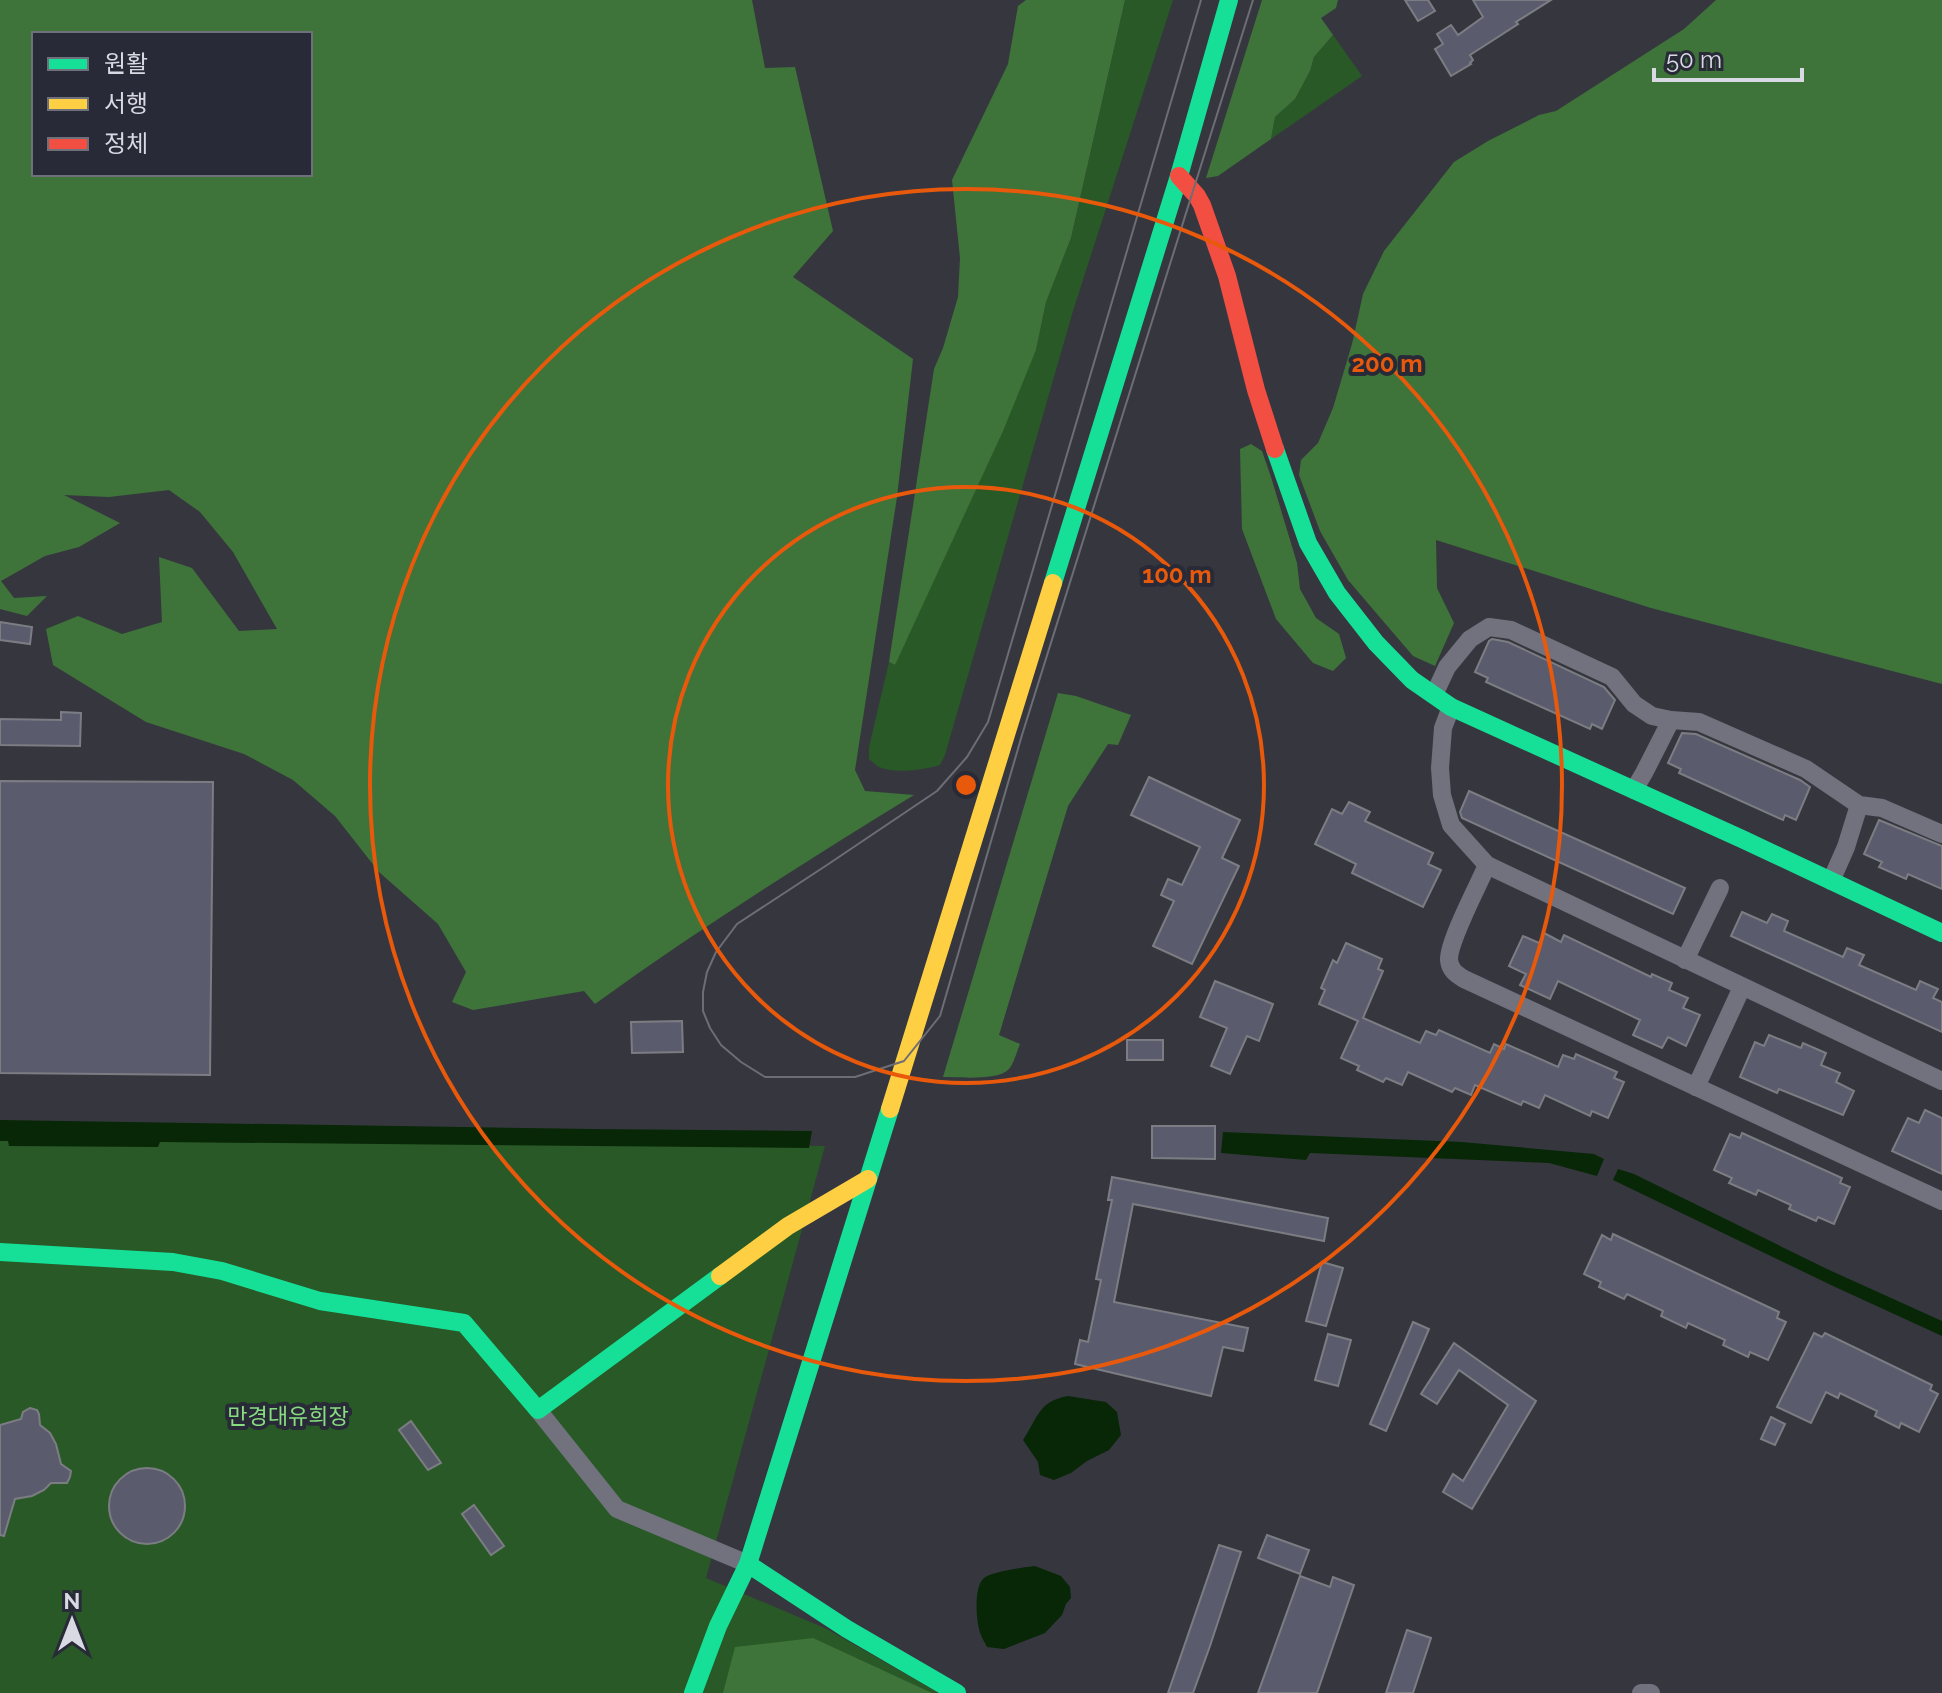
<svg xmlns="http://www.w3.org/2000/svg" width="1942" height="1693" font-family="Raleway,'Noto Sans KR',sans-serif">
<rect width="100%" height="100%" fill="#36373e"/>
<!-- green -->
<g fill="#295926">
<path d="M1125,0H1173L1073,311L945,755L940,765C923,770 896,774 879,767C876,766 872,761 869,759V747L889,662L894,665L1036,350L1046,302L1071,238Z"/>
<path d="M1333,35L1362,76L1271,139L1275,117L1295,99L1310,71L1314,57Z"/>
<path d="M0,1136L825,1146L706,1578L827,1629L939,1693H0Z"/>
</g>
<!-- forest -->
<g fill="#3e743a" fill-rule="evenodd">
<path d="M0,0H752L765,68L795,67L833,231L793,277L913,359L897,497L855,770L865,791L914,795C805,862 698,929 595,1004L584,991L473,1010L452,1002L466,972L438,924L379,872L335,816L293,780L244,754L146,722L53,665L46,629L78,616L122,634L162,622L159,557L192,568L239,631L277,629L233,552L200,512L169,490L109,497L64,495L120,523L79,547L45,556L1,581L14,598L47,596L27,616L0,609ZM34,34H310V174H34Z"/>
<path d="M1026,0H1125L1071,238L1046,302L1036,350L1003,431L895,665L889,662L934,369L943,348L958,297L960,258L952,180L1008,64L1018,6Z"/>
<path d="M1262,0H1338L1336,8L1321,18L1333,35L1314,57L1310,71L1295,99L1275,117L1271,139L1218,176L1206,178Z"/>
<path d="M1716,0H1942V684L1651,608L1436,540L1437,588L1454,623L1435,666L1413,656L1348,580L1320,531L1299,475L1301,460L1318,443L1333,408L1352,344L1363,294L1384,251L1454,162L1488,141L1539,115L1556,111L1684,29Z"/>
<path d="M1251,444L1262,451L1271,477L1297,563L1300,589L1316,618L1339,634L1346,658L1333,671L1313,663L1276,619L1242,529L1240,449Z"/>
<path d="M1058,693L1076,696L1131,715L1118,745L1108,744L1068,806L999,1035L1020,1044C1017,1051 1014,1063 1009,1069C998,1081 959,1077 943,1077Z"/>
<path d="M813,1638L932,1693H723L735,1647Z"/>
</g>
<!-- water -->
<g fill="#082707">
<path d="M0,1120L593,1129L812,1131L809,1148L160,1142L158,1147L9,1146L8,1141H0Z"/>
<path d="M1223,1132L1462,1142L1594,1154L1604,1159L1597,1176L1549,1163L1310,1153L1306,1160L1221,1153Z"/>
<path d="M1618,1169L1634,1174L1827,1269L1942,1321V1336L1833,1286L1613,1180Z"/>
<path d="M1068,1396L1106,1402L1117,1412L1121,1435L1109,1450L1087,1461L1071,1473L1054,1480L1040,1475L1038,1462L1023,1440C1038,1417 1039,1401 1068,1396Z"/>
<path d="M1035,1566L1061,1576L1070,1587L1071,1598L1066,1604L1062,1615L1045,1633L1004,1649L987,1647C984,1641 980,1635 979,1629C976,1617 974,1586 984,1578C991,1572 1025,1567 1035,1566Z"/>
</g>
<!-- building -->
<g fill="#5a5c6e" stroke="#7c7d83" stroke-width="2">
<path d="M1405,0H1428L1435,11L1418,21Z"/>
<path d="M1473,0H1551L1516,22L1518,24L1470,55L1473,60L1470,63L1471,64L1451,76L1435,49L1443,44L1437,34L1451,25L1458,35L1483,17Z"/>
<path d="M0,622L32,627L30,644L0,640Z"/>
<path d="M1492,639L1508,642L1604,687L1615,700L1602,729L1592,724L1590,729L1486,682L1488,678L1475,672L1489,641Z"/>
<path d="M61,712L81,713L80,746L0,745V719L61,720Z"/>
<path d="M1682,733L1696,734L1800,780L1810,787L1796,820L1785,815L1783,820L1679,773L1681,769L1668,763Z"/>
<path d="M1149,777L1240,820L1222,858L1239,866L1192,964L1153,946L1174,901L1161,895L1168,879L1182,885L1200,847L1131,815Z"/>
<path d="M0,781L213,782L210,1075L0,1073Z"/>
<path d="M1469,791L1685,888L1673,914L1462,818L1460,812Z"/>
<path d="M1349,802L1370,812L1365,821L1433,853L1428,864L1441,870L1423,907L1352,873L1356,864L1315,844L1332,809L1342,814Z"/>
<path d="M1879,820L1942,846V889L1908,874L1906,879L1879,867L1882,862L1864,854Z"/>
<path d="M1742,912L1767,923L1772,914L1788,921L1784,931L1843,957L1847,948L1864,955L1859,965L1916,990L1920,981L1938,989L1933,998L1942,1002V1032L1731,936Z"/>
<path d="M1544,933L1561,942L1564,935L1651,977L1652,974L1672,983L1669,990L1688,998L1683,1008L1700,1015L1686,1046L1668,1037L1662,1048L1633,1035L1640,1020L1558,981L1550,999L1520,985L1526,974L1509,966L1523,936L1539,943Z"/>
<path d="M1346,943L1382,959L1378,969L1383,971L1363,1018L1420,1043L1426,1031L1436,1035L1439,1030L1490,1053L1494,1044L1504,1049L1506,1044L1558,1067L1563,1055L1574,1059L1576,1054L1617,1072L1614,1078L1624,1082L1608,1118L1592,1111L1590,1116L1545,1095L1539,1108L1523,1101L1521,1105L1475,1085L1471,1095L1455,1088L1452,1092L1408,1072L1402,1085L1386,1078L1383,1082L1357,1070L1359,1066L1341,1058L1358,1021L1319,1004L1325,990L1321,988L1333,960L1337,963Z"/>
<path d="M1215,981L1273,1004L1259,1041L1247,1036L1230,1074L1211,1066L1227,1028L1200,1017Z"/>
<path d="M682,1021L683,1052L632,1053L631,1022Z"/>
<path d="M1769,1035L1801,1048L1803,1043L1826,1053L1821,1065L1840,1073L1836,1082L1854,1091L1843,1115L1779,1089L1777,1093L1740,1077L1755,1042L1764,1046Z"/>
<rect x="1127" y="1040" width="36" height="20"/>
<path d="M1925,1110L1942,1118V1174L1892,1151L1908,1118L1919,1123Z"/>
<path d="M1152,1126H1215V1159L1152,1158Z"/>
<path d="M1742,1133L1842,1178L1840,1183L1850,1187L1834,1224L1818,1217L1816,1221L1789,1209L1791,1205L1758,1190L1756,1195L1729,1183L1732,1178L1714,1170L1730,1134L1740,1138Z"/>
<path d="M1112,1177L1328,1218L1324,1241L1133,1204L1114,1302L1248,1328L1243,1351L1223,1347L1211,1396L1075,1364L1080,1340L1088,1342L1101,1280L1096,1279L1112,1200H1108Z"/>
<path d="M1613,1234L1779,1312L1777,1318L1786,1322L1768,1360L1750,1352L1748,1357L1723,1345L1725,1340L1688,1323L1686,1328L1661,1316L1663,1311L1627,1294L1624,1299L1599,1287L1601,1282L1584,1274L1602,1235L1611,1240Z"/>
<path d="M1322,1262L1343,1268L1326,1326L1306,1321Z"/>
<path d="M1413,1322L1429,1329L1386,1431L1370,1424Z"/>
<path d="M1814,1333L1822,1337L1825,1333L1932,1385L1930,1390L1938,1394L1919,1432L1901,1423L1899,1428L1875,1416L1877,1411L1840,1393L1838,1398L1826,1392L1811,1423L1777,1407Z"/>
<path d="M1328,1334L1351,1340L1338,1386L1315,1380Z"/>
<path d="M1454,1343L1536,1401L1472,1509L1443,1492L1453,1474L1463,1481L1508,1405L1459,1370L1437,1404L1421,1394Z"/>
<path d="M30,1408L37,1410L39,1414L40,1425L50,1433L56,1444L61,1464L71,1471L70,1477L67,1483H51L44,1490L32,1496L15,1499L4,1536L0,1535V1425L21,1419L23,1412Z"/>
<path d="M1771,1417L1785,1424L1775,1445L1761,1439Z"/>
<path d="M411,1421L441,1463L428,1470L399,1430Z"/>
<circle cx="147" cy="1506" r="38"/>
<path d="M474,1505L504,1546L491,1555L462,1514Z"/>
<path d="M1267,1535L1309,1550L1300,1574L1258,1558Z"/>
<path d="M1219,1545L1241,1552L1210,1646L1193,1693H1168Z"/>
<path d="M1300,1576L1330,1587L1333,1577L1354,1585L1317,1693H1258Z"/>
<path d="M1407,1630L1431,1638L1413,1693H1386Z"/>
</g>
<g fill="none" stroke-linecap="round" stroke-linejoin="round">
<!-- street -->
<g stroke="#71727e" stroke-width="18">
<path d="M1434,695L1447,667L1470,639L1489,627L1511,630L1612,677L1634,704L1652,716L1671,720L1699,722L1806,769L1859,805L1882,808L1942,834"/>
<path d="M1451,707L1443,728L1440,768L1442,795L1451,825L1487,865L1942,1081"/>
<path d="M1634,790L1644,773L1671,720"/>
<path d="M1487,865C1479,884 1448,942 1449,960C1450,970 1456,974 1464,979L1942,1201"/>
<path d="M1831,881L1846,847L1859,805"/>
<path d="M1685,960L1720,888"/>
<path d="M1696,1087L1742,987"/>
<path d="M538,1410L617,1509L748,1564"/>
<path d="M1641,1693H1651"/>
</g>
<!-- fast -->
<g stroke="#16e098" stroke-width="18">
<path d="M1275,449L1308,543L1337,593L1376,643L1412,680L1451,707L1742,839L1942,933"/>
<path d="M1053,583L1179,176L1229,0"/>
<path d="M0,1252L173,1262L222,1271L320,1301L464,1323L538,1410L720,1276"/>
<path d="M748,1564L847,1629L957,1693"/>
<path d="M693,1693L718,1626L748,1564L890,1109"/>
</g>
<!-- slow -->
<g stroke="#ffcf43" stroke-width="18">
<path d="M890,1109L1053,583"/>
<path d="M720,1276L788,1226L868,1179"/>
</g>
<!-- jam -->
<path stroke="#f24e42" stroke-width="18" d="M1179,176L1197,196L1202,205L1227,276L1256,390L1275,449"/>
<!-- tram -->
<path stroke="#6c6d75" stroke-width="2" d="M1201,0L988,722L967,757L937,791L827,865L737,924L716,952L707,972L703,992V1011L710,1028L721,1045L741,1062L765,1077H855L904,1061L940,1016L1022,735L1253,0"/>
</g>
<!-- distance rings -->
<g fill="none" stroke="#e8590c" stroke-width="4">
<circle cx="966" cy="785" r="298"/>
<circle cx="966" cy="785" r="596"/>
</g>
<g text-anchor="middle" stroke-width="8" stroke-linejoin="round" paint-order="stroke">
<!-- park labels -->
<g font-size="22" fill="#88dd80" stroke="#282a37">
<text x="288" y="1424">만경대유희장</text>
</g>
</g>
<circle cx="966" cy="785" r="12" fill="#e8590c" stroke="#282a37" stroke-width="4"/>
<g font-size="24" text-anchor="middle" font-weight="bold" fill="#e8590c" stroke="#282a37" stroke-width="8" stroke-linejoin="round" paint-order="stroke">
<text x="1387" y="372">200 m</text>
<text x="1177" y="583">100 m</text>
</g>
<!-- legend -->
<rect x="32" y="32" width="280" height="144" fill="#282a37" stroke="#6e707b" stroke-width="2"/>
<rect x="48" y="58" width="40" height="12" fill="#16e098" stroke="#6e707b" stroke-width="2"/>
<text x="104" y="72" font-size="24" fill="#d8d9e2">원활</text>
<rect x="48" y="98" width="40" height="12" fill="#ffcf43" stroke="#6e707b" stroke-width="2"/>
<text x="104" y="112" font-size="24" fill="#d8d9e2">서행</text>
<rect x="48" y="138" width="40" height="12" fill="#f24e42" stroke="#6e707b" stroke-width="2"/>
<text x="104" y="152" font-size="24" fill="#d8d9e2">정체</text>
<!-- north arrow -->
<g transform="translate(72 1621)" stroke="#282a37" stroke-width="6" paint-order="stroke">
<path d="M0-6L14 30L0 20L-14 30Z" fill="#d8d9e2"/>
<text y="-12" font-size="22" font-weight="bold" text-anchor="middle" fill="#d8d9e2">N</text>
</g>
<!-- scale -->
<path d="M1654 68v12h148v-12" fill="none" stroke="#d8d9e2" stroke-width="4"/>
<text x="1666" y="68" font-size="24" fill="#d8d9e2" stroke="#282a37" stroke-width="6" paint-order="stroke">50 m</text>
</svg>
